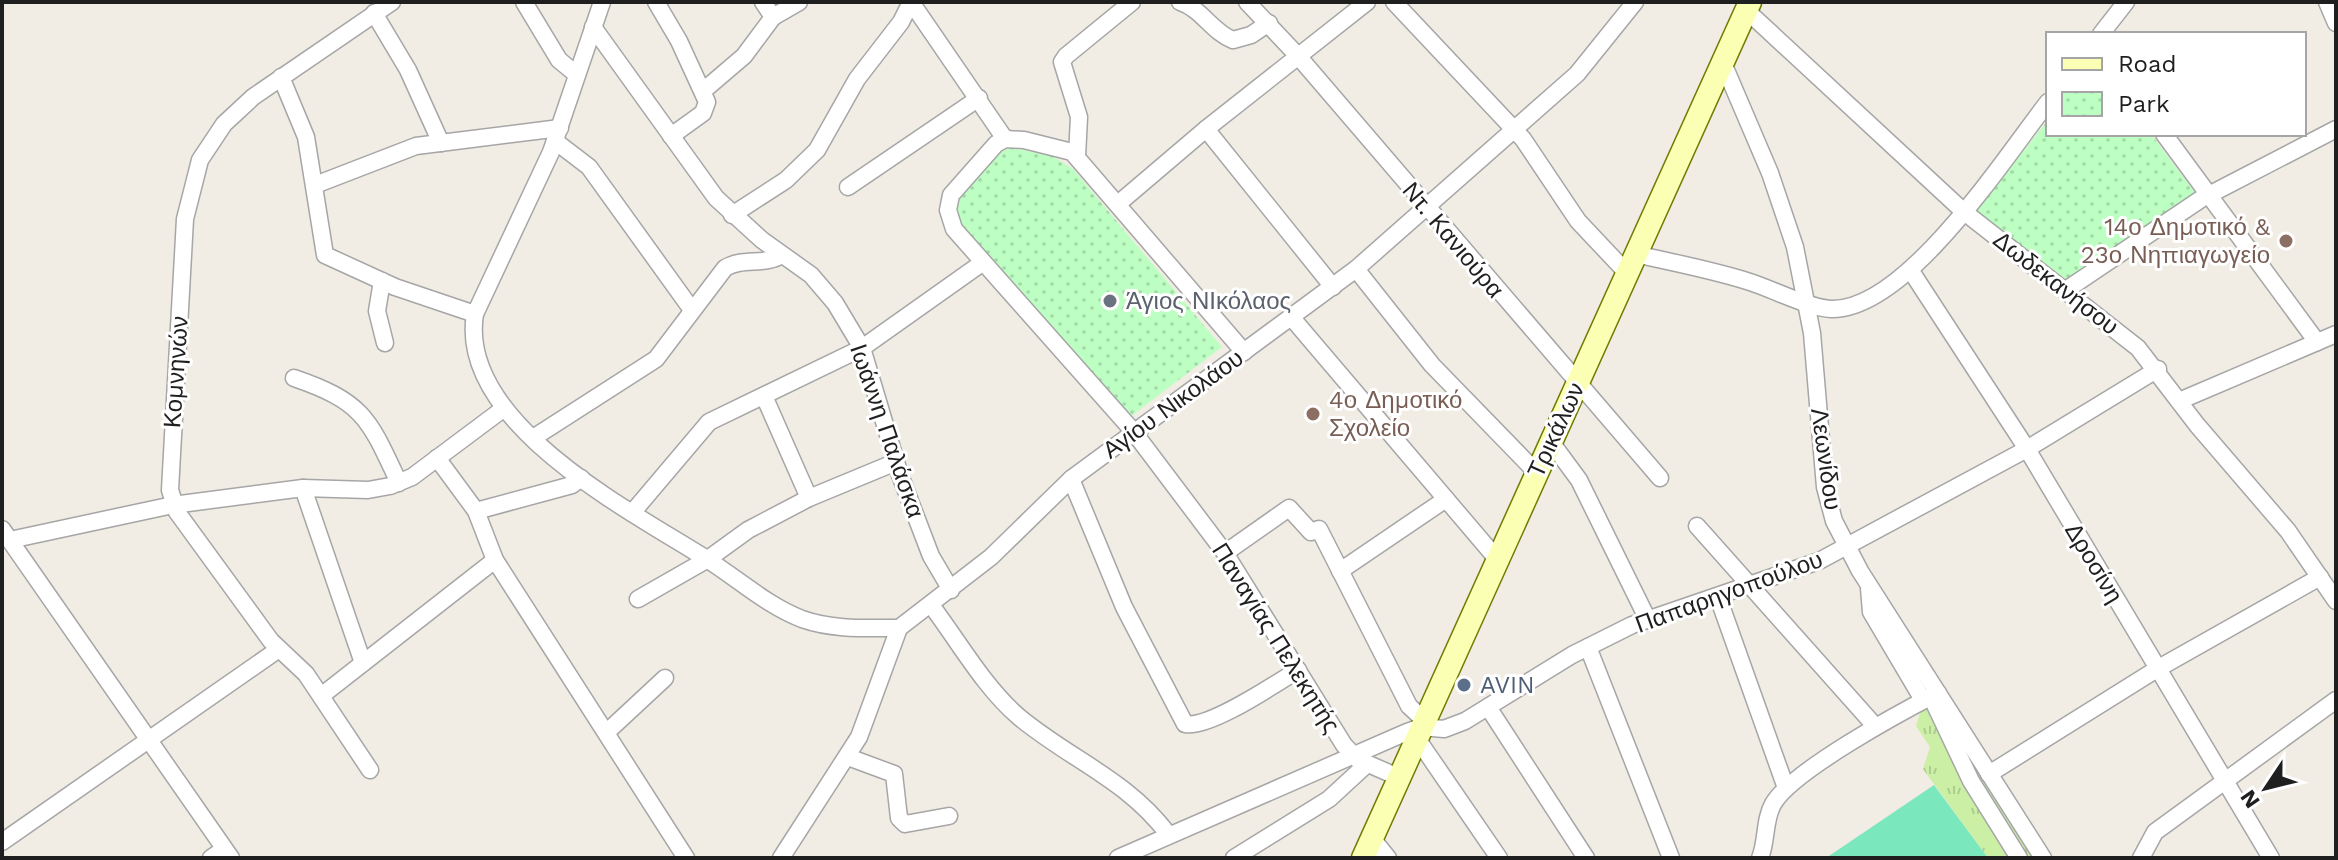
<svg xmlns="http://www.w3.org/2000/svg" width="2338" height="860" font-family="'Work Sans',sans-serif">
<defs>
<pattern id="grass-tufts" width="24" height="20" patternUnits="userSpaceOnUse" patternTransform="scale(2)"><rect width="24" height="20" fill="#caefa5"/><path d="M3 7l-1-3M5 7V3M7 7l1-3M15 17l-1-3M17 17v-4M19 17l1-3" fill="none" stroke="#adcc8e"/></pattern>
<pattern id="park-dots" width="8" height="8" patternUnits="userSpaceOnUse" patternTransform="scale(2)"><rect width="8" height="8" fill="#bdfec2"/><path d="M2 2h.1M6 6h.1" fill="none" stroke="#a2d9a6" stroke-width="1.8" stroke-linecap="round"/></pattern>
</defs>
<rect width="100%" height="100%" fill="#f1ece4"/>
<!-- grass -->
<path fill="url(#grass-tufts)" d="M1940,703L2039,858H1988L1923,769L1930,747L1916,726L1921,709Z"/>
<!-- park -->
<g fill="url(#park-dots)">
<path d="M2048,120V134H2151L2196,194L2066,281L1975,212Z"/>
<path d="M1012,148L1052,156L1073,169L1222,347L1130,417L977,245C969,234 956,220 956,205C957,187 995,150 1012,148Z"/>
</g>
<!-- pitch -->
<path fill="#7be7bd" d="M1934,785L1988,858H1826Z"/>
<g fill="none" stroke-linecap="round" stroke-linejoin="round">
<defs>
<g id="street">
<path d="M524,2L559,60L576,74"/>
<path d="M602,2L551,152L475,314C457,422 629,510 705,558C737,578 766,605 802,619C833,630 866,628 899,628"/>
<path d="M656,2L679,41L707,102L703,113L671,136"/>
<path d="M911,2L1005,139"/>
<path d="M1180,2C1202,9 1212,32 1233,40L1251,35L1269,23"/>
<path d="M1247,2L1298,56L1660,478"/>
<path d="M1394,2L1523,139L1578,221L1628,274"/>
<path d="M2327,2L2336,23"/>
<path d="M1746,10L1963,211L2138,348L2197,425L2288,531L2336,601"/>
<path d="M374,13L408,70L441,143"/>
<path d="M773,17L799,2"/>
<path d="M593,27L716,198L762,240L811,275L835,303L862,348L900,475L931,556L951,590"/>
<path d="M2101,34L2126,2"/>
<path d="M1723,63L1770,173L1795,247L1812,333L1825,487L1834,521L1860,571L2043,858"/>
<path d="M281,77L306,137L325,255L395,287L475,314"/>
<path d="M703,91L744,56L773,17L763,2"/>
<path d="M1206,129L1333,287"/>
<path d="M2164,134L2317,342"/>
<path d="M555,141L589,167L692,310"/>
<path d="M1077,156L1079,117L1062,62L1066,56L1132,2"/>
<path d="M315,185L416,146L560,128"/>
<path d="M848,187L979,98"/>
<path d="M1119,203L1206,129L1367,2"/>
<path d="M732,215L786,180L817,150L857,79L901,22L911,2"/>
<path d="M1636,254C1674,263 1713,270 1750,282C1772,289 1809,308 1831,309C1906,311 2005,157 2048,102"/>
<path d="M1356,269L1432,365L1537,473"/>
<path d="M1911,271L2027,449L2271,858"/>
<path d="M382,281L377,311L385,343"/>
<path d="M2066,290L2201,199L2336,129"/>
<path d="M1292,318L1497,559"/>
<path d="M1244,352L1072,152L1024,140L1005,139L996,144L951,195L948,210L954,229L1133,431L1225,553L1344,745L1357,759L1398,777"/>
<path d="M294,378C364,402 369,419 399,483"/>
<path d="M764,396L809,498"/>
<path d="M2179,401L2336,334"/>
<path d="M533,438L656,359L725,268C743,257 764,266 782,255"/>
<path d="M1551,442L1579,480L1648,620"/>
<path d="M437,458L476,511L495,560L686,858"/>
<path d="M1071,479L1124,607L1185,724C1209,729 1275,684 1298,670"/>
<path d="M303,488L363,663"/>
<path d="M476,511L572,485L581,478"/>
<path d="M632,513L709,422L862,348L982,263"/>
<path d="M1697,526L1875,726"/>
<path d="M2,529L231,858"/>
<path d="M10,540L173,505L303,488L368,490L390,486L412,477L503,409"/>
<path d="M1225,553L1289,508L1311,532L1319,529L1409,706L1424,720"/>
<path d="M1340,571L1446,499"/>
<path d="M1869,588L1871,612L1923,700"/>
<path d="M1718,597L1786,788"/>
<path d="M638,599L708,559L748,530L809,498L896,462"/>
<path d="M931,605C959,642 984,687 1019,717C1071,760 1126,779 1168,834"/>
<path d="M1588,647L1671,858"/>
<path d="M321,696L495,560"/>
<path d="M1935,705L1971,781L2019,858"/>
<path d="M1488,707L1586,858"/>
<path d="M608,731L665,678"/>
<path d="M1416,737L1499,858"/>
<path d="M848,757L894,774L899,818L905,824L949,816"/>
<path d="M370,770L306,674L271,641L177,512L170,490L185,219L200,160L224,124L253,97L392,2"/>
<path d="M1989,774L2157,669L2320,577"/>
<path d="M1371,837L1388,858"/>
<path d="M2,842L279,649"/>
<path d="M211,858L224,849"/>
<path d="M781,858L859,737L899,628L991,557L1071,479L1356,269L1577,74L1635,2"/>
<path d="M1118,858L1407,732L1421,727L1444,729L1465,721L1572,655L1632,625L1819,561L2027,449L2158,369"/>
<path d="M1234,858L1329,799L1367,764"/>
<path d="M1760,858C1767,841 1764,820 1773,804C1792,771 1901,712 1938,693"/>
<path d="M2141,858L2155,832L2336,700"/>
</g>
<path id="secondary" d="M1363,858L1750,2"/>
</defs>
<!-- street casing -->
<use href="#street" stroke="#a6a6a6" stroke-width="19"/>
<!-- secondary casing -->
<use href="#secondary" stroke="#6f7c00" stroke-width="25"/>
<!-- street -->
<use href="#street" stroke="#fff" stroke-width="16"/>
<!-- secondary -->
<use href="#secondary" stroke="#fbffb4" stroke-width="22"/>
</g>
<!-- markers -->
<g fill="#8d6e63" stroke="#fff" stroke-width="3">
<circle cx="2286" cy="241" r="8"/>
<circle cx="1313" cy="414" r="8"/>
</g>
<circle fill="#6b7280" stroke="#fff" stroke-width="3" cx="1110" cy="301" r="8"/>
<circle fill="#5c6f8a" stroke="#fff" stroke-width="3" cx="1464" cy="685" r="8"/>
<g text-anchor="middle" stroke-width="6" stroke-linejoin="round" paint-order="stroke">
<!-- education labels -->
<g font-size="24" fill="#785e54" stroke="#fff" text-anchor="end">
<text x="2270" y="235">14ο Δημοτικό &amp;<tspan x="2270" dy="28">23ο Νηπιαγωγείο</tspan></text>
<text x="1329" y="408" text-anchor="start">4ο Δημοτικό<tspan x="1329" dy="28">Σχολείο</tspan></text>
</g>
<!-- street labels -->
<g font-size="24" fill="#1f1f1f" stroke="#fff">
<text transform="translate(1453 240) rotate(50)" y="8">Ντ. Κανιούρα</text>
<text transform="translate(2056 283) rotate(38)" y="8">Δωδεκανήσου</text>
<text transform="translate(176 372) rotate(-86)" y="8">Κομνηνών</text>
<text transform="translate(1173 404) rotate(-36)" y="8">Αγίου Νικολάου</text>
<text transform="translate(1556 430) rotate(-65)" y="8">Τρικάλων</text>
<text transform="translate(887 431) rotate(71)" y="8">Ιωάννη Παλάσκα</text>
<text transform="translate(1826 459) rotate(82)" y="8">Λεωνίδου</text>
<text transform="translate(2094 563) rotate(59)" y="8">Δροσίνη</text>
<text transform="translate(1729 592) rotate(-20)" y="8">Παπαρηγοπούλου</text>
<text transform="translate(1276 638) rotate(58)" y="8">Παναγίας Πελεκητής</text>
</g>
<!-- worship labels -->
<g font-size="24" fill="#5b616d" stroke="#fff" text-anchor="start">
<text x="1126" y="309">Άγιος ΝΙκόλαος</text>
</g>
<!-- service labels -->
<g font-size="24" fill="#4e5e75" stroke="#fff" text-anchor="start">
<text x="1480" y="693">AVIN</text>
</g>
</g>
<!-- border -->
<rect width="2338" height="860" fill="none" stroke="#1f1f1f" stroke-width="8"/>
<!-- legend -->
<rect x="2046" y="32" width="260" height="104" fill="#ffffff" stroke="#a5a5a5" stroke-width="2"/>
<rect x="2062" y="58" width="40" height="12" fill="#fbffb4" stroke="#a5a5a5" stroke-width="2"/>
<text x="2118" y="72" font-size="24" fill="#1f1f1f">Road</text>
<rect x="2062" y="92" width="40" height="24" fill="url(#park-dots)" stroke="#a5a5a5" stroke-width="2"/>
<text x="2118" y="112" font-size="24" fill="#1f1f1f">Park</text>
<!-- north arrow -->
<g transform="translate(2266 788) rotate(235)" stroke="#ffffff" stroke-width="6" paint-order="stroke">
<path d="M0-6L14 30L0 20L-14 30Z" fill="#1f1f1f"/>
<text y="-12" font-size="22" font-weight="bold" text-anchor="middle" fill="#1f1f1f">N</text>
</g>
</svg>
